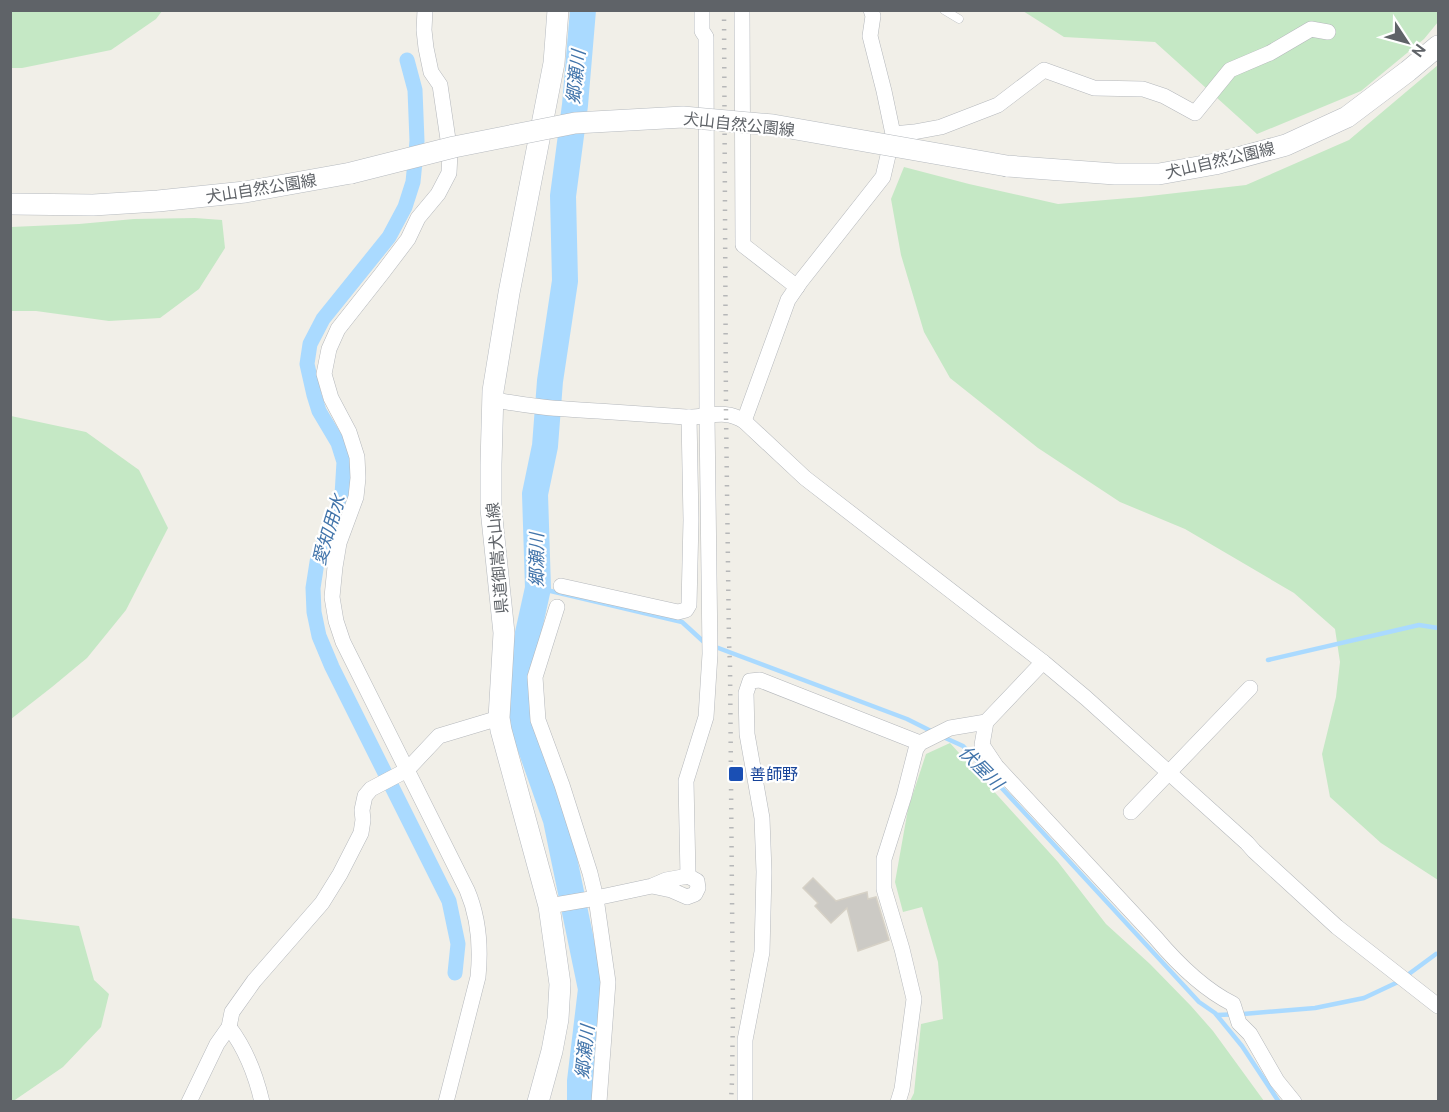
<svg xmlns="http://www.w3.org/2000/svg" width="1449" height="1112" font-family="Ubuntu,'Noto Sans JP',sans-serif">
<rect width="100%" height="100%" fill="#f1efe8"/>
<!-- green -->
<g fill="#c5e8c5">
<path d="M11,10H162V11L156,19L111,50L22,68H11Z"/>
<path d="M1438,10V22L1424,39L1361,91L1257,134L1155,42L1064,37L1023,11Z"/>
<path d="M1438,65V880L1381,843L1330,797L1322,754L1336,697L1340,662L1335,629L1294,593L1185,529L1120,502L1038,448L950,378L924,332L901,255L891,199L904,167L969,184L1058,204L1141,197L1246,185L1349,140Z"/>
<path d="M195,218L222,220L225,248L199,289L160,318L109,321L36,311H11V227L79,224L134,219Z"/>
<path d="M11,416L86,432L139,470L168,528L126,610L87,658L52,687L11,719Z"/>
<path d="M950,743L1058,862L1106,924L1150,964L1191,1006L1213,1031L1264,1101H910L914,1093L921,1024L943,1019L938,962L922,907L903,912L895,882L908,809L926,754Z"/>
<path d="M11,918L79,926L94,980L109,994L101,1027L63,1067L12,1102Z"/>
</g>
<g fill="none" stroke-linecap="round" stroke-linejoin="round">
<!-- stream -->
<g stroke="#aadaff" stroke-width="4.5">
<path d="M538,588L682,622L705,643L907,719L933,732"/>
<path d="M1268,660L1419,625L1438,628"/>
<path d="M941,736L963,746L1199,1002L1215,1013L1242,1046L1279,1102"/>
<path d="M1217,1015L1243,1014L1315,1008L1364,998L1398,982L1436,954"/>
</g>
<!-- canal -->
<path stroke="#aadaff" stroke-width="15" d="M407,60L415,90L417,141L413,182L405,207L389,237L323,319L310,344L307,364L314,395L319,411L338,443L344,462L342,495L333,521L318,556L313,588L314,612L319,636L332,667L449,901L458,944L455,973"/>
<!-- river -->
<path stroke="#aadaff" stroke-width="26" d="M580,1102V1081L591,989L556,820L524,729L519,674L538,588L535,494L545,446L550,381L565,281L563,196L575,105L583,10"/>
</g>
<!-- building -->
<path fill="#cccac5" stroke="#d6d1c6" stroke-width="1.5" d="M813,878L836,901L867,892L868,899L876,897L889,940L858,951L847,908L831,923L815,906L818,903L803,888Z"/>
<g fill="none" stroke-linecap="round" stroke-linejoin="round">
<defs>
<path id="lane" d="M944,10L959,19"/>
<g id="street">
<path d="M425,10L424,30L426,48L431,72L440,85L450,153L449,173L438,194L418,218L408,239L383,272L338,329L329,349L324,374L331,398L349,432L357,457L358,478L356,497L339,543L335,567L332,597L336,621L343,642L467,890C479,918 481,947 478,977L446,1102"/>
<path d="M742,10L743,245L797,287"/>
<path d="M893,134L914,132L941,127L998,105L1044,70L1094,88L1143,89L1164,96L1195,113L1230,70L1270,53L1311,29L1328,32"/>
<path d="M492,399C527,407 563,409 598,411C627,413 657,415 686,417C708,418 724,408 744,421L805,478L1043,662L1086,698L1247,843L1254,851L1337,927L1438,1006"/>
<path d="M744,421L788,300L801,281L883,177L893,134L884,91L870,36L873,16L871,10"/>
<path d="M561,586L678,612L686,610L689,605L691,520L689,417"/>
<path d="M557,607L535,677L538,720L562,785L590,873L596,898L608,982L599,1102"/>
<path d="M1043,662L986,722L982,745L996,766L1155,937C1176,962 1203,989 1233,1004L1239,1023L1250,1034L1277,1081L1294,1102"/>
<path d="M1131,812L1250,688"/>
<path d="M688,876L686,781L706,717L710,654L707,416L706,37L702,31V10"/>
<path d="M549,906L596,898L652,886L666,880L688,876L697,881L698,888L695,894L687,897L671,890L652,886"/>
<path d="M229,1027C245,1048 256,1076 262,1102"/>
<path d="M189,1102L217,1044L229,1027L232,1012L254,981L322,903L340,874L361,833L363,820L362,810L365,796L371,789L407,770L439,736L499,718"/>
<path d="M745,1102V1040L762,952L764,872L762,818L747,734L746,693L750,681L760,680L920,743"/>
<path d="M898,1102L902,1089L914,999L902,949L884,889V859L904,796L916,749L920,743L950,728L986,722"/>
</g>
<g id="secondary">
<path d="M1007,166L1115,174H1159L1215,164L1286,145L1347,117L1408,71L1438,46"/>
<path d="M10,204L93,205L158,201L245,192L351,173"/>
<path d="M538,1102L552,1051L558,1019L560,984L549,906L501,730L499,718L504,633L491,509V464L493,391L509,293L554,63L558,10"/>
</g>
</defs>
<!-- lane casing -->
<use href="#lane" stroke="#b5b8bc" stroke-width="9"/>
<!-- street casing -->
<use href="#street" stroke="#b5b8bc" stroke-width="16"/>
<!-- secondary casing -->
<use href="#secondary" stroke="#b6babf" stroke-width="22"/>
<!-- lane -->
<use href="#lane" stroke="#fff" stroke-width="8"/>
<!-- street -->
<use href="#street" stroke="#fff" stroke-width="15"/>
<!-- secondary -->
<use href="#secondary" stroke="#fff" stroke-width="21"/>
<!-- rail -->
<path stroke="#b6b7b8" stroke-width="4.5" stroke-dasharray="1.5 8" stroke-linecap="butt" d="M724,10L726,413L729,642L730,665L733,1013L732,1081L731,1102"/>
<defs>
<path id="secondary-bridge" d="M351,173L454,147L575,123L683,117L773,125L1007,166"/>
</defs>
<!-- secondary-bridge casing -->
<use href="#secondary-bridge" stroke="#b6babf" stroke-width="22" stroke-linecap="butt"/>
<!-- secondary-bridge -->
<use href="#secondary-bridge" stroke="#fff" stroke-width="21"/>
</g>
<!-- markers -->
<rect fill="#1a4fb4" stroke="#fff" stroke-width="2" x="728" y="766" width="16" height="16" rx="3"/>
<g text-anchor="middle" stroke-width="4.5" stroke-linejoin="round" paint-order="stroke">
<!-- street labels -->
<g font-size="16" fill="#5f6368" stroke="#fff">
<text transform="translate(739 124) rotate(6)" y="6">犬山自然公園線</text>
<text transform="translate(1220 160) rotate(-13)" y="6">犬山自然公園線</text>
<text transform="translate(261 188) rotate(-9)" y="6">犬山自然公園線</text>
<text transform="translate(497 558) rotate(-95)" y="6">県道御嵩犬山線</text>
</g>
<!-- transit labels -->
<g font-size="16" fill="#164399" stroke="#fff" text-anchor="start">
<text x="750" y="780">善師野</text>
</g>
<!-- water labels -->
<g font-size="18" font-style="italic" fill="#4174aa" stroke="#fff">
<text transform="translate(576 77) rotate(-84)" y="6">郷瀬川</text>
<text transform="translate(329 530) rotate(-73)" y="6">愛知用水</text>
<text transform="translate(537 560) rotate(-90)" y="6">郷瀬川</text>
<text transform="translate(981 768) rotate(45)" y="6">伏屋川</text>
<text transform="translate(585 1052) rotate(-84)" y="6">郷瀬川</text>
</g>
</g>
<!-- border -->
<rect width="1449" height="1112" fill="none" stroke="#5f6368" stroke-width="24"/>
<!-- north arrow -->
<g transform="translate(1407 42) rotate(126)" stroke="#ffffff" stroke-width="4.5" paint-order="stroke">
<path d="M0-4.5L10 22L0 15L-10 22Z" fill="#5f6368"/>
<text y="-9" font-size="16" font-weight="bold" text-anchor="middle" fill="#5f6368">N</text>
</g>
</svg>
